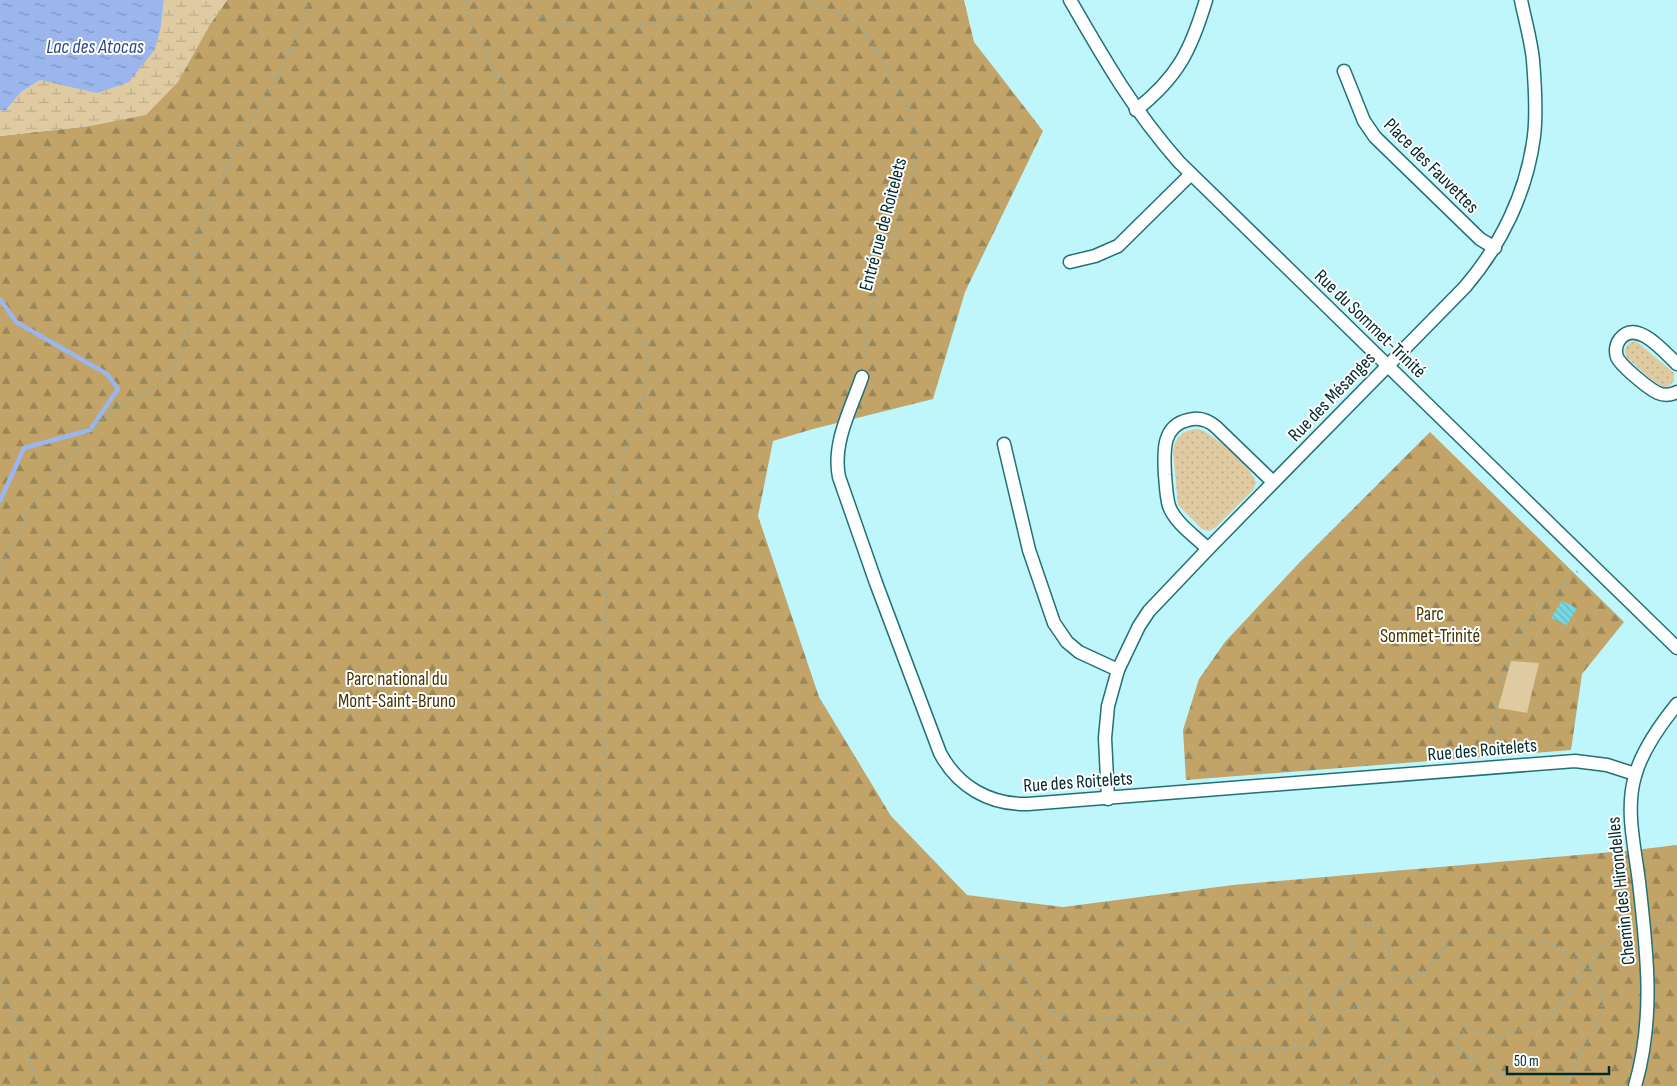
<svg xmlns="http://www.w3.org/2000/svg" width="1677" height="1086" font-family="'Sofia Sans Condensed',sans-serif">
<defs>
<pattern id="green-dots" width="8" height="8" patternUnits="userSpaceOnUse" patternTransform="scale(1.25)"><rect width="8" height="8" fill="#dfcaa2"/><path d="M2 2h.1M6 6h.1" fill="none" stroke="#beae8c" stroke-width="1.8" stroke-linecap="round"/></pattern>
<pattern id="forest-firs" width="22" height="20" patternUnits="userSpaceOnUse" patternTransform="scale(1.25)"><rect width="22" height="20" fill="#c2a469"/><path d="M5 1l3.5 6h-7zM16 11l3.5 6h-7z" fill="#9b8657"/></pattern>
<pattern id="wetland-marsh" width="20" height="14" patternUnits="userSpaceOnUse" patternTransform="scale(1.25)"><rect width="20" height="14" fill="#dfcaa2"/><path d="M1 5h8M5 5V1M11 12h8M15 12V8" fill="none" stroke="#beae8c"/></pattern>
<pattern id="water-ripples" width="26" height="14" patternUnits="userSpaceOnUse" patternTransform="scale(1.25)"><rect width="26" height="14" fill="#9bb6ed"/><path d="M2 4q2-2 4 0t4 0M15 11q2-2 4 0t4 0" fill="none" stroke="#7c94c0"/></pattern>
<pattern id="building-back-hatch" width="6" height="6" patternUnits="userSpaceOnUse" patternTransform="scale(1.25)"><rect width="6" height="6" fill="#76d8e1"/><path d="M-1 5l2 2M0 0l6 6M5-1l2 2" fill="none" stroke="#64bac1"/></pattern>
</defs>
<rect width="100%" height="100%" fill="#bff6fb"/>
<!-- green -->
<g fill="url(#green-dots)">
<path d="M1636,341L1674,373V380C1672,384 1670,387 1665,387C1657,387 1635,364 1627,358L1625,352C1625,346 1629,342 1636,341Z"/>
<path d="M1198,429C1211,431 1254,470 1256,483L1253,490L1215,528L1209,531L1202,529L1178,505L1173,452C1174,438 1183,429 1198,429Z"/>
</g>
<!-- forest -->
<g fill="url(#forest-firs)">
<path d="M227,0H964L974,42L1043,131L965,292L933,399L813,429L773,441L758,516L819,697L891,816L967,895L1063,907L1233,885L1635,850L1677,845V1086H0V136L90,126L211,23Z"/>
<path d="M1430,432L1624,622L1582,674L1571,750L1186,780L1183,730L1199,679L1225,642L1299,563Z"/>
</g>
<!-- wetland -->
<path fill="url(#wetland-marsh)" d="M164,0H227L211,23L178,82L146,115L90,126L0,136V110L5,111L21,92L40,80L65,85L161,26Z"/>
<!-- pitch -->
<path fill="#dfcaa2" d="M1511,661L1539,663L1527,713L1498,708Z"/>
<!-- water -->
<path fill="url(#water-ripples)" d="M0,0H164L161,26L155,49L129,82L97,93L40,80L21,92L5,111L0,110Z"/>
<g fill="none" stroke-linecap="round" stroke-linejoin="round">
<!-- stream -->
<path stroke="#9bb6ed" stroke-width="4.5" d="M0,299L16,322L107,374L118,389L90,430L24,448L0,501"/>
</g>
<!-- building -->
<path fill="url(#building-back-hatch)" d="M1562,601L1577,608L1567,625L1551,618Z"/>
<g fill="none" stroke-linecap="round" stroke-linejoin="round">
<defs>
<g id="street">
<path d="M1070,0C1104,59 1133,110 1179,162L1677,648"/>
<path d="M1344,71L1364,121L1375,137L1480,239L1495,248"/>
<path d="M1136,110C1178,77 1191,50 1206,0"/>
<path d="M1070,262L1095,256L1118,246L1191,174"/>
<path d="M1677,364C1665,353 1637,318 1620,339C1616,344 1615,351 1617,357C1621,366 1649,389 1658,393C1665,396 1671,395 1677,392"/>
<path d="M862,377C851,409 832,443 839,477L876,583L940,753C958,787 990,805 1028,804L1575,761L1607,765L1635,774"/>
<path d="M1004,444L1029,550L1054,623L1067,642L1079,652L1118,670"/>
<path d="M1208,549C1195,536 1175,523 1169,506C1166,496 1166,485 1165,475C1164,454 1161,426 1188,420C1198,417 1208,420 1216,427L1273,482"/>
<path d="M1108,799L1105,738L1108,706L1118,670L1139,626L1149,611L1208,549L1465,287C1501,245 1527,192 1534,136C1537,112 1535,85 1533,60C1531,40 1525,20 1521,0"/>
<path d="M1635,1086C1655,1018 1647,952 1639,882C1635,848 1625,810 1635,776C1642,750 1660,725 1677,704"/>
</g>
</defs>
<!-- street casing -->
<use href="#street" stroke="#227178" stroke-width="15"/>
<!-- path -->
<g stroke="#7dafb4" stroke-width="2.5" stroke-dasharray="1 4" stroke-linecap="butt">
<path d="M467,0L469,17L517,120L529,198L566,269L579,285L630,323L642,337L648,352L644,396L628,439L603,536L602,565L607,601L599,693L605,760L598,791V843L590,917L601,957L605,1011L594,1086"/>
<path d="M517,0C528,8 539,17 553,22C610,40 696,15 753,0"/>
<path d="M803,0L823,6L845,17L861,29L874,44L902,96L916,131V157L909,187L867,326L864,355"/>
<path d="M0,572C17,523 44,483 79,445C88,434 96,423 107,415C129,399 156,392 172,370C202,329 184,273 199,227C203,214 211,201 216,189C233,154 251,120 271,86C287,58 304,32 308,0"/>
<path d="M1495,755L1496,700L1512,646L1531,618L1550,597L1580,569"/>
<path d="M1656,923L1677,925"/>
<path d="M0,981L24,1039L37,1086"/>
<path d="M1041,1086L1044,1060L1014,1019L979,992L971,979L982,961L1001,957L1014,966L1049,1010L1074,1019L1142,1017L1166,1013L1181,1023L1194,1020L1211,996L1233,992L1256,990L1283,978L1302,983L1310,995V1013L1320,1025L1321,1038L1309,1049L1201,1050L1167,1063L1145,1065L1133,1079L1136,1086"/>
<path d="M1339,1086L1362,1080L1392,1056L1404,1028L1392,1012L1377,1001L1338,1011L1332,999L1347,978L1352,951L1351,934L1356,925L1373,926L1384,931L1395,977L1410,982L1425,971L1454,937L1479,933L1546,942L1588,965L1603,1000L1597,1026L1573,1064L1564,1086"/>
<path d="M1421,1086L1423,1079L1436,1073L1454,1086"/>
<path d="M1500,1086L1505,1076L1468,1056L1458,1049L1456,1040L1467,1028L1500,1037L1548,1020L1588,965L1613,936L1632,927"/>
</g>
<!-- street -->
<use href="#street" stroke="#fff" stroke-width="12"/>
</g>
<g text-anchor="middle" stroke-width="4" stroke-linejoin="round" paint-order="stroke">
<!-- street labels -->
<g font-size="19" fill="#002a2d" stroke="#fff">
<text transform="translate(1432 165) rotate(45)" y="7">Place des Fauvettes</text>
<text transform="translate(882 224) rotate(-75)" y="7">Entré rue de Roitelets</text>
<text transform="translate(1371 323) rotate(44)" y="7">Rue du Sommet-Trinité</text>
<text transform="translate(1331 396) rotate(-46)" y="7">Rue des Mésanges</text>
<text transform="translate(1482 749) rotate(-5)" y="7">Rue des Roitelets</text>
<text transform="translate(1078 781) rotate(-4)" y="7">Rue des Roitelets</text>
<text transform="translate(1620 891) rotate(-96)" y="7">Chemin des Hirondelles</text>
</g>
<!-- park labels -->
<g font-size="19" fill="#483401" stroke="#fff">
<text x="1430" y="620">Parc<tspan x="1430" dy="22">Sommet-Trinité</tspan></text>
<text x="397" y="685">Parc national du<tspan x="397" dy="22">Mont-Saint-Bruno</tspan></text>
</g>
<!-- water labels -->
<g font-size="20" font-style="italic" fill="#2b498a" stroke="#fff">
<text x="95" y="53">Lac des Atocas</text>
</g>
</g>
<!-- scale -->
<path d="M1507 1066v8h102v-8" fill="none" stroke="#002a2d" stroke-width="2.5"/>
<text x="1514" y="1066" font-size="15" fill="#002a2d" stroke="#ffffff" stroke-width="4" paint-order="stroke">50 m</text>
</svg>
